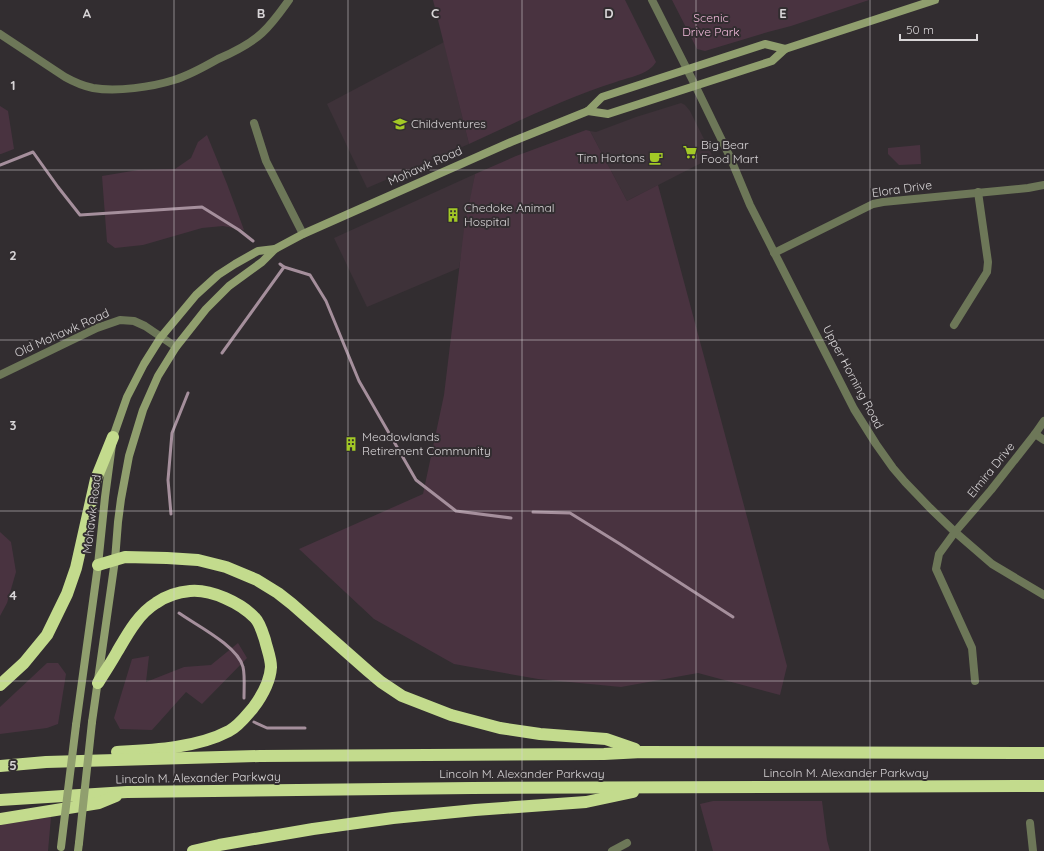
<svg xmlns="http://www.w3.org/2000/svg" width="1044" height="851" font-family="Quicksand,sans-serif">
<rect width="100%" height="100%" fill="#322d30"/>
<!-- built -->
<g fill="#3e3239">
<path d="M444,42L469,144L367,188L327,104Z"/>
<path d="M681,103L685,105L690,111L713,157L627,201L590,131L596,132L636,117Z"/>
<path d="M475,174L459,268L367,307L334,238Z"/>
</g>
<!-- green -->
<g fill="#493340">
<path d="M433,0H625L656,62C648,75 629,77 616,82C565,98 517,122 469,144Z"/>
<path d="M672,0H869L791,26L768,32L705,51L697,49Z"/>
<path d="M0,106L8,111L14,149L1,154H0Z"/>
<path d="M586,130L590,131L627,201L658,185L787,666L780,695L698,673L621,687L538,679L454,664L374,619L299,549L423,494L444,395L464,229L475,174L516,156Z"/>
<path d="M207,135L227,184L244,230L223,226L202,228L143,245L115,248L107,242L102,176L138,170L175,169L191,158L198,142Z"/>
<path d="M920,145L921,164L899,165L888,154V148Z"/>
<path d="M0,532L11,542L16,572L7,603L0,616Z"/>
<path d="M238,643L247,658L202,704L186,692L152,730L120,729L114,718L132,659L149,656L146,682L184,667L211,665Z"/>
<path d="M47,663H58L66,674L58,724L47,728L0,734V707Z"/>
<path d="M713,801H822L827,840L830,851H713L700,804Z"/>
<path d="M51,817L48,851H0V825Z"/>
</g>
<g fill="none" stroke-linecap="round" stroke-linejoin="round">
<!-- stream -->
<g stroke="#a58f9c" stroke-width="3">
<path d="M0,165L33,152L58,187L80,215L202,207L239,230L253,241"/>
<path d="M280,264L284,267L310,275L326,301L359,381L416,480L456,511L511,518"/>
<path d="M222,353L284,267"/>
<path d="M533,512L570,513L620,544L733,617"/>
<path d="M171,514L168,480L172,433L188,393"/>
<path d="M179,613C196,625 238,646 243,667C245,674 244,690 244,698"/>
<path d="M254,722L267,728H305"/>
</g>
<!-- minor -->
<g stroke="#6d7758" stroke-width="8">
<path d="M0,34L65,77C74,82 83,86 93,88C117,92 152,87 174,80C190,75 204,67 218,59C234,52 250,44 262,33C273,23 281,11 289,0"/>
<path d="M695,85L730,157L750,205L854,409L876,444L893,468L905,482L930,508L955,532L992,564L1044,595"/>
<path d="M254,123L266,161L303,234"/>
<path d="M774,253L873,204L883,202L1028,188L1044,185"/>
<path d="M954,325L987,272L988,262L978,192"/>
<path d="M0,375L97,328L120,320L134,321L145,326L176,347"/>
<path d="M1035,434L1044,440"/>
<path d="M975,681L972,648L936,569L939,554L955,532L991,490L1035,434L1044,421"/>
<path d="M1030,823L1033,851"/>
<path d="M612,851L627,843"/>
</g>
<!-- tertiary -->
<path stroke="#6d7758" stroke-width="8" d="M652,0L695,85"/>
<!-- secondary -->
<g stroke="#909f6e" stroke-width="8">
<path d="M588,111L608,114L772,61L785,49L935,0"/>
<path d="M92,722L115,560L118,522L121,499L129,456L143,410L158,376L176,347L206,309L229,286L262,262L275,249L303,234L511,142L588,111L602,97L765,44L785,49"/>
<path d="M76,725L98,565L105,497L113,437L127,397L144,364L161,337L196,295L218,275L235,264L258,251L275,249"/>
<path d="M78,851L79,843"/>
</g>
<!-- motorway -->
<g stroke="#c3db8d" stroke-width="12">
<path d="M98,565L125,557L167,558L198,560L226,567L257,580L278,593L292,604L368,671L381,682L402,696L451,715L500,728L540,734L606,739L635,749"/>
<path d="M98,683C104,673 111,663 117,652C127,635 138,614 156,603C166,596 178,592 190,591C211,589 241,603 255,618C260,623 263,634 265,640C267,649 271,658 271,667C270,682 262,696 253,708C246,716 239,726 229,731C197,748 153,750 117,752"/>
<path d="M0,685L24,663L47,635L67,594L76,568L96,479L113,437"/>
<path d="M0,766L46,762L260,756L604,754L642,752L1044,753"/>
<path d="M0,800L127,792L472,788L1044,786"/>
<path d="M0,819L99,803L116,796"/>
<path d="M193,851L219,845L313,829L393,818L475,810L586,802L633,792"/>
</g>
<!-- secondary-bridge -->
<g stroke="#909f6e" stroke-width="8">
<path d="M79,843L92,722"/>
<path d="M61,847L76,725"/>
</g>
</g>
<!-- grid -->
<path fill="none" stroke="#d8d5d7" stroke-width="1" stroke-opacity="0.55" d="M174,0V851M348,0V851M522,0V851M696,0V851M870,0V851M0,170H1044M0,340H1044M0,511H1044M0,681H1044"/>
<!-- icons -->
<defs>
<symbol id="school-bare" viewBox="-9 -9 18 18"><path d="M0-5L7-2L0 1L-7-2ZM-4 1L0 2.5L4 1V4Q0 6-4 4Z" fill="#a3c926" stroke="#322d30" stroke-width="2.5" paint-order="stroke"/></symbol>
<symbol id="supermarket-bare" viewBox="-9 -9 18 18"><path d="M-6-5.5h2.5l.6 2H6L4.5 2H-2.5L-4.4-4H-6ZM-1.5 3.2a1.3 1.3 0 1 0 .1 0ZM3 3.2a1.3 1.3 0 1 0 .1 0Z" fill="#a3c926" stroke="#322d30" stroke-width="2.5" paint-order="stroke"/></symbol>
<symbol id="cafe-bare" viewBox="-9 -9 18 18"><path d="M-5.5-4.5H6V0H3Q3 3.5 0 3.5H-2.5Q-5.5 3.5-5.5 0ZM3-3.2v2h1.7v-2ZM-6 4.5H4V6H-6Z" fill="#a3c926" stroke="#322d30" stroke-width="2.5" paint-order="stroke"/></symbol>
<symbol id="building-bare" viewBox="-9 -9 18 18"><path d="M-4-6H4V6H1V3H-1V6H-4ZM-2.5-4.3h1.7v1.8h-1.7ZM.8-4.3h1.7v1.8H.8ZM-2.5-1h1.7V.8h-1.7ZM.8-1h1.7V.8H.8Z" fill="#a3c926" stroke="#322d30" stroke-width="2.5" paint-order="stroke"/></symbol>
</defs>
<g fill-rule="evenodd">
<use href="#school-bare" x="390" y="114" width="20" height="20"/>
<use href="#supermarket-bare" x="680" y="142" width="20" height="20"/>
<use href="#cafe-bare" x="646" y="148" width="20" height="20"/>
<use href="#building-bare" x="443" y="205" width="20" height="20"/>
<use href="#building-bare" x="341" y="434" width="20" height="20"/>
</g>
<g text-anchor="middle" stroke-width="4" stroke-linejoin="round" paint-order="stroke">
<!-- park labels -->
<g font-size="12" fill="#f2bbdb" stroke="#322d30">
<text x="711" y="22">Scenic<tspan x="711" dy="14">Drive Park</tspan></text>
</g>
<!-- poi labels -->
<g font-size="12" fill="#d8d5d7" stroke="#322d30" text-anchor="start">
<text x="411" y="128">Childventures</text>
<text x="701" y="149">Big Bear<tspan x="701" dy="14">Food Mart</tspan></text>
<text x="645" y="162" text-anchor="end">Tim Hortons</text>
<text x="464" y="212">Chedoke Animal<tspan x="464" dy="14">Hospital</tspan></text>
<text x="362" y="441">Meadowlands<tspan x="362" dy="14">Retirement Community</tspan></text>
</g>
<!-- street labels -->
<g font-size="12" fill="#d8d5d7" stroke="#322d30">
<text transform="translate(425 166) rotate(-24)" y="4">Mohawk Road</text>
<text transform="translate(902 189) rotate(-8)" y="4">Elora Drive</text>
<text transform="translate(62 333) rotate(-24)" y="4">Old Mohawk Road</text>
<text transform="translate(853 377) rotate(62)" y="4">Upper Horning Road</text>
<text transform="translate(991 470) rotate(-51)" y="4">Elmira Drive</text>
<text transform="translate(92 514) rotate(-83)" y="4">Mohawk Road</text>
<text x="846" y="777">Lincoln M. Alexander Parkway</text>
<text x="522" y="778">Lincoln M. Alexander Parkway</text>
<text transform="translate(198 778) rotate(-1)" y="4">Lincoln M. Alexander Parkway</text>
</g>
</g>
<g font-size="13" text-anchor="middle" font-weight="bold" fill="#d8d5d7" stroke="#322d30" stroke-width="4" stroke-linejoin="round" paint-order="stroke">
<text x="87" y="18">A</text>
<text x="261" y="18">B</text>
<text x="435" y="18">C</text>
<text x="609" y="18">D</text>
<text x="783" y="18">E</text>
<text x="13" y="90">1</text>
<text x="13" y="260">2</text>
<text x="13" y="430">3</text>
<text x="13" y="600">4</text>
<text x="13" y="770">5</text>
</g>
<!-- scale -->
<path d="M900 34v6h77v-6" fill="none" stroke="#d8d5d7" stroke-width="2"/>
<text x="906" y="34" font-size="12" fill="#d8d5d7" stroke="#322d30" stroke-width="3" paint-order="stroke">50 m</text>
</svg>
